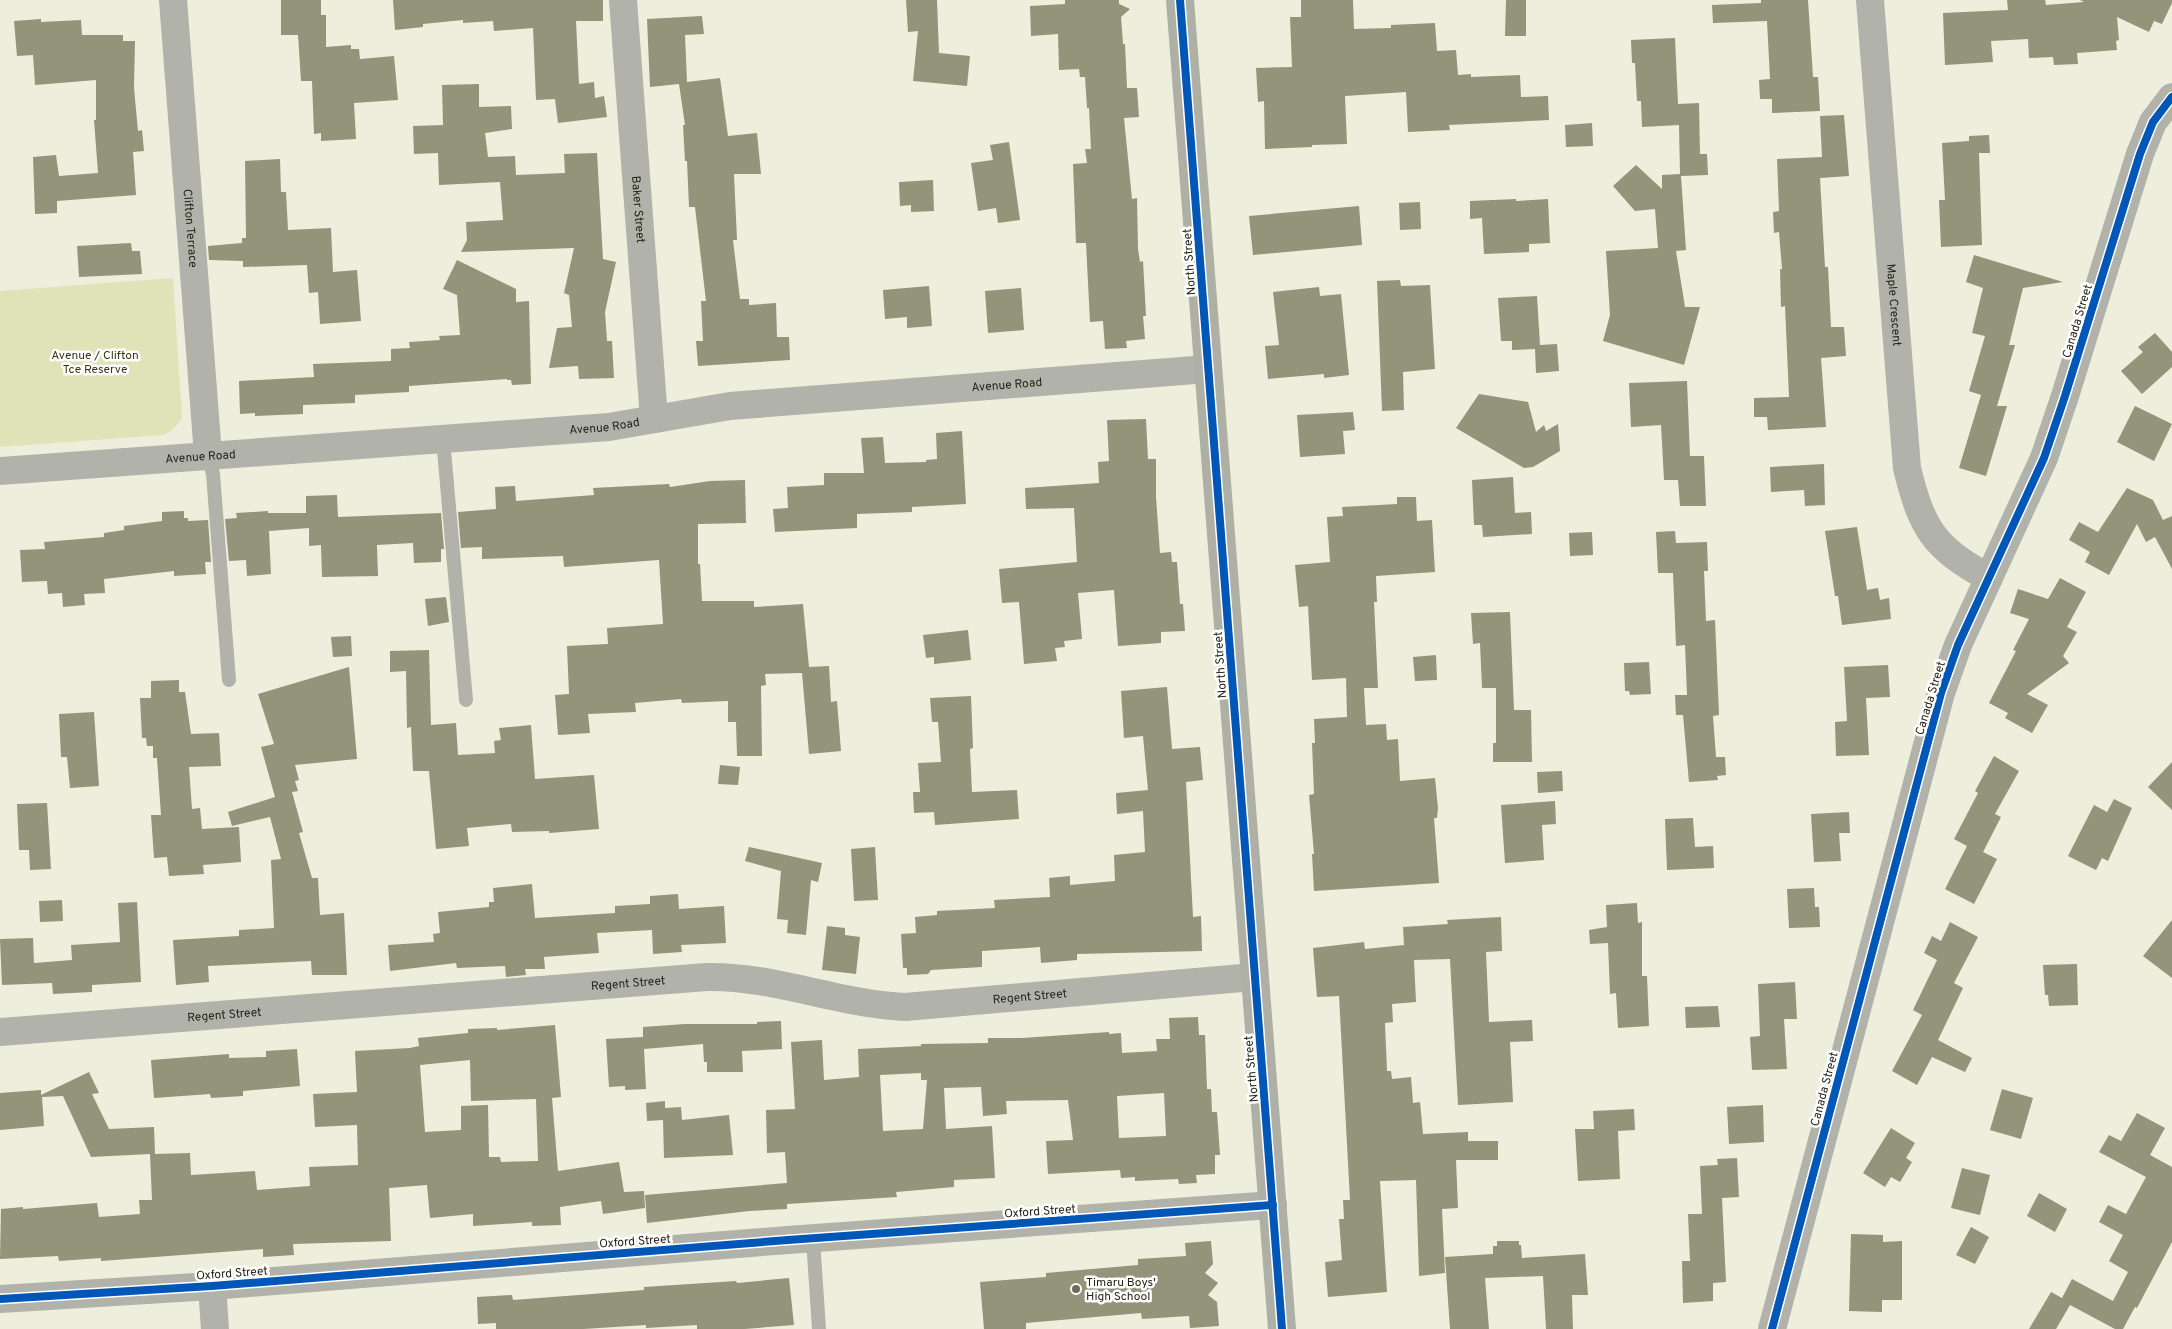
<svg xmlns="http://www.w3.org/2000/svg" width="2172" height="1329" font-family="Overpass,sans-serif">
<rect width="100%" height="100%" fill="#edeedc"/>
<!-- green -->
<path fill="#e0e3b7" d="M173,278L182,419L172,430L163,435L0,447V291Z"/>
<!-- building -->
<g fill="#93947a" fill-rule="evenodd">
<path d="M281,0H321V15H326V47L351,45V49H359L360,59L394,56L398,100L354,103L356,139L321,141V133L314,134L312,81H301L298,35H281Z"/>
<path d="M393,0H603V21H576L579,84L594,82L595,98L604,96L607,117L558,123L555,99L536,100L533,28L494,31L493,21L463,23V20L423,24V27L395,30Z"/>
<path d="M906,0H937L939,53L970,56L967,86L913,81L918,31L908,32Z"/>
<path d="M1065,0H1119V4L1130,9L1121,17L1123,44H1125L1127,88H1137L1139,117L1124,118L1132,199L1137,198L1138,249L1140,262L1143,261L1146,316H1143L1145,339L1126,341L1127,348L1105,349L1103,321L1090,322L1086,243H1076L1073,164L1087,163L1085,149H1091L1089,108H1087L1085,77H1080L1079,69L1059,70L1058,34L1031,36L1030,6L1065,4Z"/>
<path d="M1301,0H1353L1354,29L1391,28V25L1435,23L1437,51L1456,50L1458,75L1471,74V77L1520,75L1521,97L1548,96L1549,120L1449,125L1450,130L1408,132L1406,92L1345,96L1347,144L1312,145V147L1265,149L1264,101L1258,102L1256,68L1292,67L1290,17H1301Z"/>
<path d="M1506,0H1526V36H1505Z"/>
<path d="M1761,0H1808L1813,77H1818L1820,111L1772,113V99H1760L1759,80L1770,79L1767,21L1713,23L1712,5L1761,3Z"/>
<path d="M2007,0H2045L2046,5L2084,2L2080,0H2172V3L2162,24L2154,21L2149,32L2117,17L2119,40L2116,41L2117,50L2077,53L2078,64L2054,65L2053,57L2029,58L2028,39L1991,41L1993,62L1945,65L1943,13L2008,10Z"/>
<path d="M702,16L704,34L685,35L687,82L720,78L728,136L757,133L761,174H734L737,240H733L740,299H749V305L776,303L777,337H789L790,360L698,366L696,341H703L701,301H706L695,207H689L687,161H685L683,125H685L679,84L650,87L647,19Z"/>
<path d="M41,19V22L81,20L82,35H123V41H135L134,88L138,131L142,130L144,151L133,152L136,195L57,201V213L35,214L33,157L56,155L59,176L98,173L94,120H96V80L35,85L33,55L17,56L14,21Z"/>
<path d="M1675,38L1678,104L1699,103L1700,154H1707L1708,175L1681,176L1686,250L1676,251L1685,307H1700L1684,365L1603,341L1610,315L1606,251L1658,248L1655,209L1635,211L1613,186L1636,165L1662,189V175L1680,174L1679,125L1642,127L1641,101H1637L1635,63H1632L1631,40Z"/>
<path d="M479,84V107L511,106L512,129L485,133L488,157L515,156L516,175L565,173L564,154L597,153L603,259L616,262L605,312L607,341H612L614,378L579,379L578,366L549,368L557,328L572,327L569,295L564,293L574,248L461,252L467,240L466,222L503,220L500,182L439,185L438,153L414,154L413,126L443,125L442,85Z"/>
<path d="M1844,115L1849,176L1820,178L1825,267H1828L1831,327H1844L1846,356L1821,358L1826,427L1768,430L1767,417H1754V398L1789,397L1785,306L1781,307L1780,269H1782L1779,232L1774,233L1773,212L1779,211L1777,159L1822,157L1820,116Z"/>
<path d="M1592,123L1593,146L1566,147L1565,125Z"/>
<path d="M1989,135L1990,153H1979L1982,245L1941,247L1939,200H1945L1942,143L1969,141V136Z"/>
<path d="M1009,142L1020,220L998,223L996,208L978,211L971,163L993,160L990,145Z"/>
<path d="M280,159L281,192H286L288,230L331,228L333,272L357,270L361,321L320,324L318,292L309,293L307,265L243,267V261L209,260L208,246L242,243V238H246L245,161Z"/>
<path d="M933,180L934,211L911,212V205L900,206L899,182Z"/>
<path d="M1516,199V201L1548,199L1550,243L1529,244V252L1484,254L1482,218L1470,219V201Z"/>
<path d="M1420,202L1421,229L1400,230L1399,203Z"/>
<path d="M1359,206L1362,245L1253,255L1249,216Z"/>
<path d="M131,243L132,251H140L142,274L79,277L77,246Z"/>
<path d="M1974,255L2063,282L2023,288L2009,345H2015L1997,406H2007L1986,476L1959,468L1981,395L1969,391L1985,336L1972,333L1983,288L1966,282Z"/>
<path d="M457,260L516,289V302L529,301L531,384L512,385L511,380H507V379L409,386V392L355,395V403L303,405V414L255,416V413L240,414L239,381L314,377L313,364L391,361V349L410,348L409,342L440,340L439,336L460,335L457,295L443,289Z"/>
<path d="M1400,280L1401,286L1430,285L1435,369L1403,372L1404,410L1382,411L1377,281Z"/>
<path d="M929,286L932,326L907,328V317L885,319L883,290Z"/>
<path d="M1319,287L1320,296L1341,294L1349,375L1324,378V374L1268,379L1265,346L1279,345L1273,292Z"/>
<path d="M1021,288L1024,330L988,333L985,291Z"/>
<path d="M1537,296L1540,345L1557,344L1559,371L1536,373L1535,349L1512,350V341H1501L1498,298Z"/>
<path d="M2155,333L2172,352V367L2142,394L2121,371L2143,352L2138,347Z"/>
<path d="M1687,381L1690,456H1704L1706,506H1680L1678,480H1664L1661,425L1631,427L1629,383Z"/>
<path d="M1479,394L1528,402L1536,432L1544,425L1546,431L1558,424L1560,451L1533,467L1524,468L1456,428Z"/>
<path d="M2135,406L2172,424L2154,461L2117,442Z"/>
<path d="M1353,412L1355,430L1343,431L1345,454L1300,457L1297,415Z"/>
<path d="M1146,419L1148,459H1156V497L1160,553L1171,552L1172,562H1177L1180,604H1183L1185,631L1161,632V643L1118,646L1114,590L1078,593L1082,639L1064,641L1065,647L1055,648L1057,661L1024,664L1019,602L1002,603L999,569L1077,562L1074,508L1026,509L1025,488L1099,483L1098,462L1109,461L1107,420Z"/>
<path d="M962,431L966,504L912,507V512L857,514V528L775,532L773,509L788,508L787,487L824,485V473H864L861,438L883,437L885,463L926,462V460L937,459L936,433Z"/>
<path d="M1824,464L1825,505L1805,506L1804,490L1771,492L1770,467Z"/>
<path d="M1513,477L1515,513L1531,512L1532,534L1483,537L1482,525H1474L1472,480Z"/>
<path d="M745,480L746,523L698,524V564H700L702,601H754V607L803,604L809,667L829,666L831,702L837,701L841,751L809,754L802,673L765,674L766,685L761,686L762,756H737L736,722H728V701L682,703L681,699L635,703L636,712L588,714L590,733L558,735L555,695L569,694L567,646L608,644L607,628L663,624L659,560L564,567L563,556L482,559V547L461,548L458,512L496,509L495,487L515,486L516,501L594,495L593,488L669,484L670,487L710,481Z"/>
<path d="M2127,488L2153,500L2163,520L2172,516V569L2155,537L2146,542L2137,524L2109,575L2085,562L2090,552L2069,540L2079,522L2098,532Z"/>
<path d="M337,495L338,517L441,513L444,549H441V562L414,563L413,543L377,545L378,576L322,577L321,545L309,546V528L269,531L271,574L247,576L246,560L229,561L225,519L237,518L236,513L268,511V513H306V496Z"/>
<path d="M1397,497H1416L1417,521L1432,520L1435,572L1376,576L1377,602H1374L1378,688H1364L1366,725L1386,724L1387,740L1398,739L1400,781L1435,778L1438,808L1437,818H1434L1439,883L1314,891L1312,854H1314L1309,795L1314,794L1312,743H1315L1314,719L1347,717L1346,678L1312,680L1308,606L1299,607L1295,565L1330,562L1327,517L1343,516L1342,507L1397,504Z"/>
<path d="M184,511V518H188V521L208,520L211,562H205L206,574L174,576V571L104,579L105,593L84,594L85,605L63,607L62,593L48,594L47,581L22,582L20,550L45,549L44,542L104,537V533L124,530V526L162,521V512Z"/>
<path d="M1857,527L1867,590L1878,588L1880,600L1889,598L1891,619L1842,625L1838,596H1835L1825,531Z"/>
<path d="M1675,531L1676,543L1707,542L1708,571H1704L1706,621L1715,620L1719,715L1713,716L1716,757H1725L1726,775L1717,776L1718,780L1689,782L1683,715H1676L1675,695H1687L1685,645L1676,646L1673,573H1658L1656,532Z"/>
<path d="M1592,532L1593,555L1570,556L1569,533Z"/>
<path d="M2060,578L2086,592L2067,627L2077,632L2063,656L2069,663L2027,694L2048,705L2032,733L2005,718L2008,713L1989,703L2016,651L2013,650L2029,619L2010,613L2018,589L2048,599Z"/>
<path d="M446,597L449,622L428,626L425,599Z"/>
<path d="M1510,612L1514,710H1531L1532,762H1493V743H1496V688H1482L1480,643L1473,644L1471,613Z"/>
<path d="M968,630L971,660L934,664V657L926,658L923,635Z"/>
<path d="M351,636L352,656L333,657L331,637Z"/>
<path d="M429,650L431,725L456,723L458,755L495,753L494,741L501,740L499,728L531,725L535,779L594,775L599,829L549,833V831L512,832L511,824L467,828L469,846L436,849L429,771H413L411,727L407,728L406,671L390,672V651Z"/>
<path d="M1436,655L1437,680L1415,681L1413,657Z"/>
<path d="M1649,662L1651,694L1630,695L1629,691H1625L1624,663Z"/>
<path d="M1888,665L1890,697L1866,698L1869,755L1836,756L1835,722L1847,721L1844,667Z"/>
<path d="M349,667L357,759L295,765L299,780L295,781L298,791L292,792L303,832L299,833L312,878H318L320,915L344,913L347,975H312L311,961L208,966L209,982L176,985L173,940L239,936V930L274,928L271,860L281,859L270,817L232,826L228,812L275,797L261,747L274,744L258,694Z"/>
<path d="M179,680V692H185L191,734L219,733L221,766L189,767L192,809L200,808L202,829L239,827L241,862L203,865L204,874L169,876L167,857L154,858L151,815H161L157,758H153V746H147L146,738H142L140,698H151V681Z"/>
<path d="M1167,687L1172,749L1200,747L1203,780L1186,782L1193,917L1201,916L1202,951L1077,954V960L1041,963L1040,947L982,951V967L931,970L928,974L907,975V968H903L901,934L916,933L915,917L937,915V911L995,908L994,900L1050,897L1049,878L1070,876V885L1115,881L1114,855L1145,852L1143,811L1117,814L1116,793L1148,790L1143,736L1124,738L1121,691Z"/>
<path d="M971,696L973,748L970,749L972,792L1017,790L1019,819L935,825L934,812L914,813L913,792H920L918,763L941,762L938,722H932L930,698Z"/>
<path d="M94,712L99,786L70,788L67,757H61L59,714Z"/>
<path d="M1994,756L2019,771L1995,814L2001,817L1983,852L1997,859L1974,904L1945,889L1967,846L1954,839L1978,793L1975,791Z"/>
<path d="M2172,762V810L2148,787Z"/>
<path d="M720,765L740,767L738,785L718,784Z"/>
<path d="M1562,771L1563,791L1538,793L1537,772Z"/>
<path d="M2114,799L2132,808L2108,861L2102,858L2096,870L2068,856L2094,805L2107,812Z"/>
<path d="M1555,801L1556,824L1542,825L1544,860L1505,863L1501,805Z"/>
<path d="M47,803L51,869L30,870L29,850H19L17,804Z"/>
<path d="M1849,812L1850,833H1839L1841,861L1814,862L1811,814Z"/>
<path d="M1693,818L1695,847L1713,846L1714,868L1667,870L1665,819Z"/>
<path d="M749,847L822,863L818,882L811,880L806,935L787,933L788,920L777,919L781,871L745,861Z"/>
<path d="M875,847L878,900L854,901L851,849Z"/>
<path d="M532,884L535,918L615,913V906L650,904V896L678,894L679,909L724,906L726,943L681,945L682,952L653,954L652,930L597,933L599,953L544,957L545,969H525L526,975L506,977L505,966L457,968L456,963L390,971L388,945L434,942L433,934L440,933L438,912L489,907V902H494L493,888Z"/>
<path d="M1814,888L1815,907H1819L1820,927L1789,928L1787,889Z"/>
<path d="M62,900L63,921L40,922L39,901Z"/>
<path d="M137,902L141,982L92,985V992L53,994L52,983L2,985L0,939L33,938L34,963L72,960L71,945L120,942L118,903Z"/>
<path d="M1637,903L1638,923L1642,922V976H1647L1649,1026L1618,1028L1616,993L1610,994L1608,943L1590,944L1589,930L1607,927L1606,905Z"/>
<path d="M1501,917L1502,951L1486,952L1489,1022L1532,1020L1533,1041L1510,1042L1513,1102L1458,1105L1450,959L1414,960L1416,1002L1392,1004L1393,1022L1385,1023L1387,1071H1391L1392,1079L1411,1077L1413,1103L1420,1102L1423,1134L1468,1132V1141H1498V1160H1456L1458,1208L1442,1209L1445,1273L1419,1276L1416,1180L1380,1181L1387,1292L1328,1297L1325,1262L1342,1260L1339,1219H1344L1343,1200H1350L1339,996L1317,997L1313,948L1364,942L1365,949L1404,945L1403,927L1448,924L1447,920Z"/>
<path d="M2172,920V978L2143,956Z"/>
<path d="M1950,922L1978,937L1954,983L1963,988L1938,1040L1972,1058L1965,1072L1932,1057L1917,1085L1892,1071L1922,1015L1913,1010L1937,960L1924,953L1932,936L1941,941Z"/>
<path d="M827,926L845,928V935L860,937L856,974L822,970Z"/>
<path d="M2077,964L2078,1005L2049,1006L2048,995H2045L2043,965Z"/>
<path d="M1795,982L1797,1019H1784L1787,1069L1752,1070L1750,1037L1760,1036L1758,984Z"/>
<path d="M1718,1006L1720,1027L1686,1028L1685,1007Z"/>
<path d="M1198,1017L1199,1035H1205L1207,1089H1211L1212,1112H1217L1220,1155H1215V1174L1196,1175L1197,1183L1179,1184L1178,1179L1135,1181V1177L1121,1178L1120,1170L1048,1174L1046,1141L1073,1140L1068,1100L1006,1101L1007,1114L983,1116L981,1087L944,1088L946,1129L992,1126L995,1178L954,1180V1187L896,1192L897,1197L787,1204V1209L749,1211L647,1223L645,1195L787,1183L785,1152L767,1153L766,1110L795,1109L791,1042L822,1040L824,1080L859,1077L858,1049L921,1046V1044L988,1043V1038H1022L1109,1032V1034L1121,1033L1122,1053L1157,1051L1156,1039H1170L1169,1018ZM921,1073V1080H927L923,1129L883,1131L880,1075ZM1164,1093L1166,1136L1119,1138L1117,1096Z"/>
<path d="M781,1021L782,1049L742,1051L743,1072H707V1062H704L703,1044L644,1049L646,1089L625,1090V1086L609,1087L606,1039L643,1037V1027L685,1024H757V1022Z"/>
<path d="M555,1025L561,1097L552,1098L558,1171L619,1162L624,1192L644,1191L645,1208L603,1214L601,1201L560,1207L561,1225L532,1226V1222L473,1226V1214L430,1218L427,1185L389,1188L391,1241L293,1244L294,1255L263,1257V1249L101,1261V1258L59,1261L58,1256L0,1259L1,1209L23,1207V1209L97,1203L99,1217L140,1214L139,1200H152L150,1154L91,1157L63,1096L42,1097L44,1126L0,1130V1093L41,1090V1095L89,1072L99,1093L92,1094L109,1129L154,1127L155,1154L190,1153L191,1175L255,1171L257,1190L310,1186L309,1167L358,1165L357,1125L315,1127L313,1094L357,1092L355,1051L410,1048L419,1046L418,1038L468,1033V1029L497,1028V1030ZM470,1060L471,1101L536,1099L538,1161L501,1162L500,1157H489L488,1105L461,1106V1130L425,1132L420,1065Z"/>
<path d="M297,1049L300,1086L243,1091V1096L211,1098L210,1094L154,1098L151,1060L229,1054V1058L266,1057V1051Z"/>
<path d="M2002,1089L2033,1098L2021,1139L1990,1130Z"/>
<path d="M665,1101V1108L681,1107L682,1120L729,1115L733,1155L664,1158L663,1120L647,1121L646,1103Z"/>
<path d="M1763,1105L1764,1142L1729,1144L1727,1107Z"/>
<path d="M1634,1109L1635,1130L1618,1131L1620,1179L1578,1181L1575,1129H1594L1593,1111Z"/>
<path d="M2137,1113L2165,1128L2150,1155L2172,1167V1242L2137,1308L2135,1307L2123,1329H2115L2070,1305L2056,1329H2029L2051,1292L2062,1298L2072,1279L2113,1301L2128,1272L2109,1261L2123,1235L2099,1222L2108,1205L2126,1214L2146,1177L2099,1152L2109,1135L2121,1141Z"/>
<path d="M1891,1128L1915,1143L1906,1158L1912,1162L1900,1182L1891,1177L1885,1187L1863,1173Z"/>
<path d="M1737,1158L1739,1197L1722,1198L1726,1282L1713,1283V1301L1683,1303L1682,1261H1690L1688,1214H1702L1700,1166L1718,1165L1717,1159Z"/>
<path d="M1962,1168L1990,1175L1980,1215L1951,1208Z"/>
<path d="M2039,1193L2067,1209L2055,1232L2027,1216Z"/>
<path d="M1971,1227L1989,1237L1975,1264L1956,1255Z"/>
<path d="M1851,1234L1883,1235V1242L1902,1241V1300H1882V1312L1849,1311Z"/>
<path d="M1211,1241L1213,1264L1205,1273L1218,1283L1208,1295L1217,1302L1219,1326L1190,1328L1189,1316L1142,1319L1141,1313L1026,1323V1329H984L980,1282L1046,1277V1273L1138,1265V1259L1186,1256L1185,1243Z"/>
<path d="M1497,1241H1519V1245H1521L1522,1258L1585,1254L1588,1295H1572L1573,1329H1546L1543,1276L1485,1278L1489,1329H1450L1445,1257L1493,1254V1246H1497Z"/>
<path d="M789,1278L794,1325L745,1329H697V1325L646,1328V1325L584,1329H496V1323L478,1324L477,1297L512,1295L513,1300L644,1290V1287L736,1281L737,1283Z"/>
</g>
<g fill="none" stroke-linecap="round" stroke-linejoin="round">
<!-- lane -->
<g stroke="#b1b2a9" stroke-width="14">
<path d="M443,439L466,700"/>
<path d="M208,455L213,474L229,680"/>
<path d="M813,1239L819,1329"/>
</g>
<!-- street -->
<g stroke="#b1b2a9" stroke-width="28">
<path id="s1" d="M173,0L208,455"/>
<path id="s2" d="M623,0L654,419"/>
<path id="s3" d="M1870,0L1907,468C1922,529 1933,547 1989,578"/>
<path id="s4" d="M0,471L609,427L730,406L1208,369"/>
<path id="s5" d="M0,1032L707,977C775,976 838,1004 905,1007L1254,977"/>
<path d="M212,1286L215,1329"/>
<path d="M0,1299L212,1286L788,1240L1273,1205"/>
<path d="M1772,1329L1941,693L1958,645L2044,458L2065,396L2140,154L2153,122L2172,97"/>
</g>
<!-- secondary -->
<path stroke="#afb0a5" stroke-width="28" d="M1180,0L1282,1329"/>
<defs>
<g id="cycleway">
<path d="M1180,0L1282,1329"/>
<path d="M0,1299L212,1286L788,1240L1273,1205"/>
<path d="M1772,1329L1941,693L1958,645L2044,458L2065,396L2140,154L2153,122L2172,97"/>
</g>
</defs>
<!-- cycleway casing -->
<use href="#cycleway" stroke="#fff" stroke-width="11"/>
<!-- cycleway -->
<use href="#cycleway" stroke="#0057b8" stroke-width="8"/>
</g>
<!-- markers -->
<circle fill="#6a6b5d" stroke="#fff" stroke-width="2" cx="1076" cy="1289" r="5"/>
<g text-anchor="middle" stroke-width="5" stroke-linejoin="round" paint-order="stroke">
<!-- street labels -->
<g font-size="12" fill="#242418" stroke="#fff">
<text dy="4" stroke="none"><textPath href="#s2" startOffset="210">Baker Street</textPath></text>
<text dy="4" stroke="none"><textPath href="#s1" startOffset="229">Clifton Terrace</textPath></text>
<text transform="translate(1189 262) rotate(-94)" y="4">North Street</text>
<text dy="4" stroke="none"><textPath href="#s3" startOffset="306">Maple Crescent</textPath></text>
<text transform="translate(2077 321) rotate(-73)" y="4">Canada Street</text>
<text dy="4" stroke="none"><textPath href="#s4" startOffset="1011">Avenue Road</textPath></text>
<text dy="4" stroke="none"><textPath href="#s4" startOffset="606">Avenue Road</textPath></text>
<text dy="4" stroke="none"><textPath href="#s4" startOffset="201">Avenue Road</textPath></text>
<text transform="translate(1220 665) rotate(-94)" y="4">North Street</text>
<text transform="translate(1930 698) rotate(-73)" y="4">Canada Street</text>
<text dy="4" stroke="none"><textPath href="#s5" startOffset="630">Regent Street</textPath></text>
<text dy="4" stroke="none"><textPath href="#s5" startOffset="1035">Regent Street</textPath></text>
<text dy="4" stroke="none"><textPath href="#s5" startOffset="225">Regent Street</textPath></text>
<text transform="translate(1251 1069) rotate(-95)" y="4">North Street</text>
<text transform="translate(1824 1089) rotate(-75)" y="4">Canada Street</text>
<text transform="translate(1040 1211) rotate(-4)" y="4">Oxford Street</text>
<text transform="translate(635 1241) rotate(-4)" y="4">Oxford Street</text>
<text transform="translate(232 1273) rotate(-4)" y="4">Oxford Street</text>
</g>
<!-- park labels -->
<g font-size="12" fill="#353713" stroke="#fff">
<text x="95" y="359">Avenue / Clifton<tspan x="95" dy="14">Tce Reserve</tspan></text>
</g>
<!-- poi labels -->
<g font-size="12" fill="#242418" stroke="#fff" text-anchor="start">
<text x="1086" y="1286">Timaru Boys'<tspan x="1086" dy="14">High School</tspan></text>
</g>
</g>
</svg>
